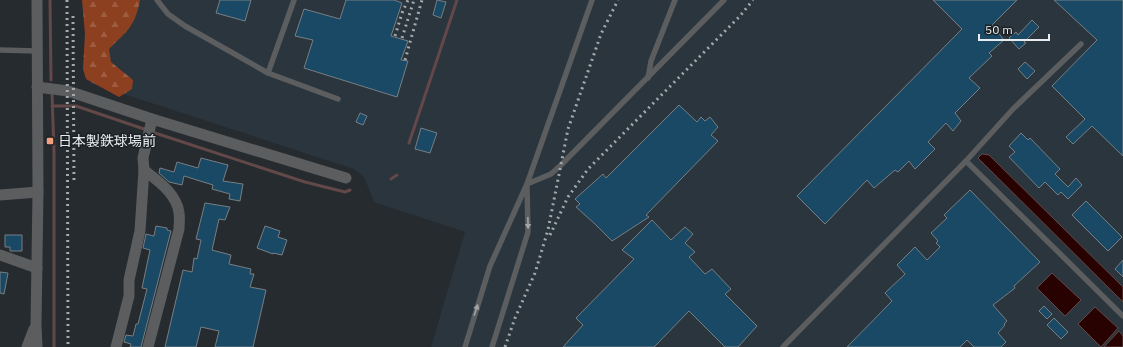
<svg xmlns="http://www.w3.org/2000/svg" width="1123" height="347" font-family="'IBM Plex Sans','Noto Sans JP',sans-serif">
<defs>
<pattern id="forest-firs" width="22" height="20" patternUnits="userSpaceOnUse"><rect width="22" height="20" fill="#8d401f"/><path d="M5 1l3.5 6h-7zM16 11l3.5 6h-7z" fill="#9d5c40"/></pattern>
</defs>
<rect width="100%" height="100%" fill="#262b2f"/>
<!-- built -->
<path fill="#2a353d" d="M90,0H1123V347H431L465,232L374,202L364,177L354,169L90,83Z"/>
<!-- forest -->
<path fill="url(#forest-firs)" d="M82,0H140C135,27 127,31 109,49L111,62L133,80L132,89L119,97L86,79L83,69L85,34Z"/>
<!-- water -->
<g fill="#270200" stroke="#624848">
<path d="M982,154L989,155L1123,287V302L978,158Z"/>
<path d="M1052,273L1081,300L1065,316L1037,288Z"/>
<path d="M1095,307L1118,328L1101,347L1078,324Z"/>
<path d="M1119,331L1123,336V347H1104Z"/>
</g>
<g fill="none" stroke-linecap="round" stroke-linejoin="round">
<!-- stream -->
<g stroke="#624848" stroke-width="3">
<path d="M50,0L51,80"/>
<path d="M52,93L54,152V347"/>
<path d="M52,106H76L147,130"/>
<path d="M152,132L305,182L345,192L350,190"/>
<path d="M409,143L457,0"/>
<path d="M391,179L397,175"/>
</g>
</g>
<!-- building -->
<g fill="#194964" stroke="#787e83">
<path d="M220,0H251L245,21L216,13Z"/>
<path d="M346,0H394L402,3L391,36L408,41L401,60L408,61L397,97L304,68L313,40L295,36L304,9L340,19Z"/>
<path d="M437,0L446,2L441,18L433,15Z"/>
<path d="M933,0H1017L992,25L1004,40L989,53L992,56L969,78L980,88L955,113L961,121L953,131L946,123L928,142L935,149L915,169L909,161L898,172L895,170L874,188L867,180L825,224L797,196L962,29Z"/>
<path d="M1054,0H1123V156L1092,126L1073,144L1066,137L1085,119L1052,86L1097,40Z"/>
<path d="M1032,20L1039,27L1024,42L1026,43L1019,49L1009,38L1016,32L1018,35Z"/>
<path d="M1025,62L1035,71L1027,79L1018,69Z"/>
<path d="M679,105L697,122L701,117L705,121L710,117L718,127L711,135L718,141L646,215L649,217L612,241L595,224L576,207L580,204L575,199L603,174L606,178Z"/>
<path d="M360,113L367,116L363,125L356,122Z"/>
<path d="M421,128L437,133L430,153L415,149Z"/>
<path d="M1021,133L1028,140L1030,138L1060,169L1055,174L1068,187L1076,178L1082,185L1068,199L1061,192L1058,195L1045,182L1039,188L1009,157L1015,152L1009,146Z"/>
<path d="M201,158L228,165L223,181L243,184L240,201L229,199L230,194L212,189L213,185L184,176L182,185L169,182L159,173L160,168L174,172L177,162L198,168Z"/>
<path d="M970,190L1040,262L1014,286L1015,288L993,305L1007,321L1004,324L1005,325L998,333L1006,342L1001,347H974L967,340L960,347H847L892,301L885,293L905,274L897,265L915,247L927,260L940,247L936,243L938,241L931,233L947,218L944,215Z"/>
<path d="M1086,201L1122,237L1108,251L1072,215Z"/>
<path d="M205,203L230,207L225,220L219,219L212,250L231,255L229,264L251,269L250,274H254L250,287L266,290L253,347H215L219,331L201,327L196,347H165L183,270L192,272L194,258L197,259L201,240L196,239Z"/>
<path d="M652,220L671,240L685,227L693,234L685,243L695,252L689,257L705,274L712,269L731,289L725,294L757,326L738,347H725L689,311L654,347H563L583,325L576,318L634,259L622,250Z"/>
<path d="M156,226L167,228V230L171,231L141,347H130L131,344L124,342L126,335L133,336L136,324H138L147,289L142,288L150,250L143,248L146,234L154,236Z"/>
<path d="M265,226L280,231L278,237L287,240L282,255L273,253V254L257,248Z"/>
<path d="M5,235H22V251H10V247H5Z"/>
<path d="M1123,260V277L1115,269Z"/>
<path d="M0,272L8,273L4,294L0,293Z"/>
<path d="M1044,306L1052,314L1047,319L1039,311Z"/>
<path d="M1054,318L1068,332L1061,339L1047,325Z"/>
</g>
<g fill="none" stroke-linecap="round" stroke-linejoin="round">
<!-- service -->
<g stroke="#5b5d5f" stroke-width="5.5">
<path d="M157,0L168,14L185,26L268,73L338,99"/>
<path d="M0,50L37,51"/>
<path d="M268,73L294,0"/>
<path d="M648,78L651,61L675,0"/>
<path d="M966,161L1123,316"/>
<path d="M527,184L551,174L561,165L724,0"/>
<path d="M465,347L490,266L527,184L592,0"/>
<path d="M492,347L528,232L527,186"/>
<path d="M783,347L966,161L1013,109L1081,44"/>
</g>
<!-- minor -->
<g stroke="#5b5d5f" stroke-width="11">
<path d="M37,87L68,91L152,119L346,178"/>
<path d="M144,170C158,181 177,194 179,213C180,218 179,224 179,229L148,347"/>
<path d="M0,195L38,192"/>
<path d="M0,255L37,268"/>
<path d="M116,347L129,296V280L140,231L144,170L143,158L152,119"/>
</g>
<!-- tertiary -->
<g stroke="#5b5d5f" stroke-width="11">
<path d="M27,347L34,329"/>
<path d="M37,347L36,325L38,192L37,0"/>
</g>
<!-- rail -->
<g stroke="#a5a9ac" stroke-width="3" stroke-dasharray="2 4" stroke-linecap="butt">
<path d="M67,0L68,347"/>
<path d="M73,16L74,184"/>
<path d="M395,36L402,13L408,0"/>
<path d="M402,38L414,0"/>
<path d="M405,60L422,0"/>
<path d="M550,235L568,197L588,169L740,16L753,0"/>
<path d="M505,347L515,318L535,273L548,230L568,129L601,34L618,0"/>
</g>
</g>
<!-- one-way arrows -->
<defs><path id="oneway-solid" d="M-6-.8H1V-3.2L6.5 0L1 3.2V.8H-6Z"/></defs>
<g fill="#a2a5a8">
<use href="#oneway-solid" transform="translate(528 223) rotate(89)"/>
<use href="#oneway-solid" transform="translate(476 310) rotate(-72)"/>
</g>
<!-- markers -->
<rect fill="#f2a080" stroke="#1c2125" stroke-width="1.5" x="46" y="137" width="8" height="8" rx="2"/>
<g text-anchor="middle" stroke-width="3" stroke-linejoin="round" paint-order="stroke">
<!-- poi labels -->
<g font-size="14" fill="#eaedf0" stroke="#1c2125" text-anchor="start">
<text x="58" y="146">日本製鉄球場前</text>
</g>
</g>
<!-- scale -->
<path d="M979 34v6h70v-6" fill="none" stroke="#eaedf0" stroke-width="2"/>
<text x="985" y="34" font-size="12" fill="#eaedf0" stroke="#1c2125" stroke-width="3" paint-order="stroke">50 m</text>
</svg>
